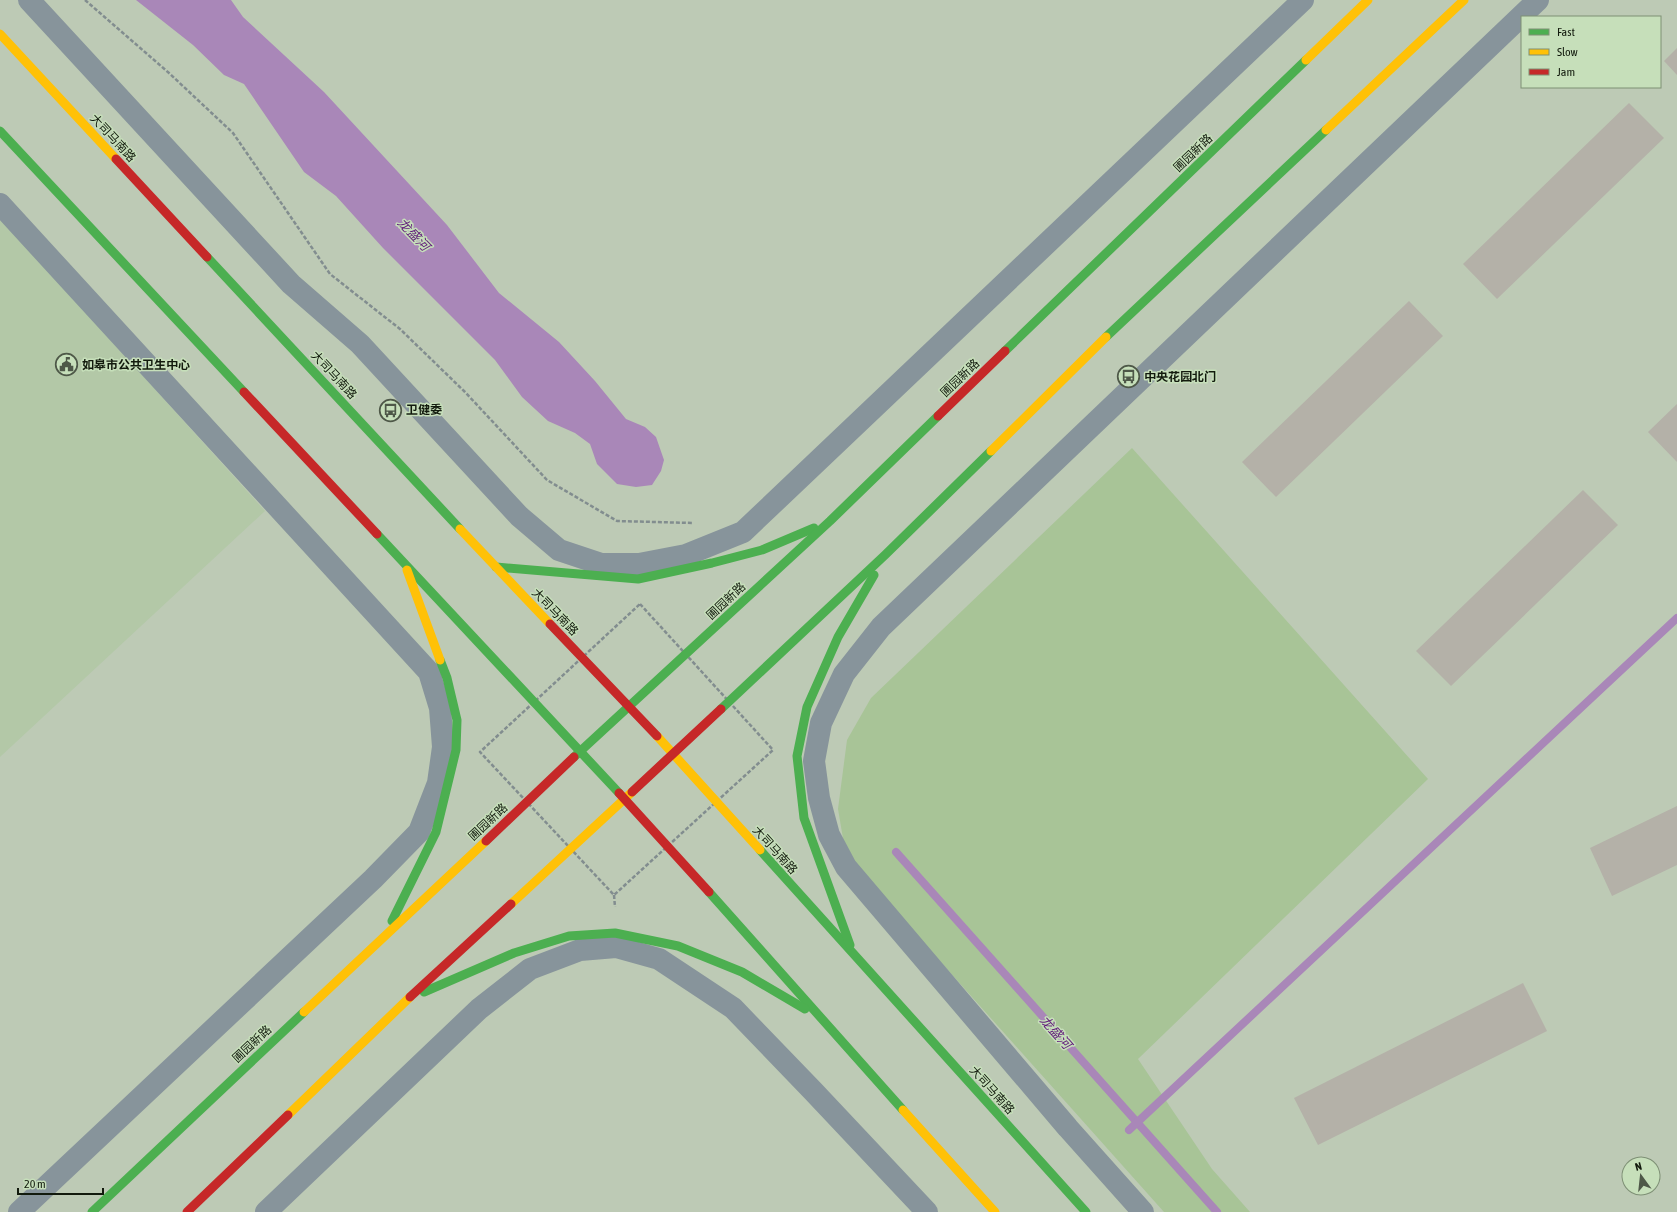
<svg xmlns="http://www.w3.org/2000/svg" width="1677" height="1212" font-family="'Asap Condensed','Noto Sans SC',sans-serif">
<rect width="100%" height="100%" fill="#bdcab5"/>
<!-- built -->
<path fill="#b3c8a7" d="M0,218L265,511L0,757Z"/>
<!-- green -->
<path fill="#a8c497" d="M1132,448L1428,779L1138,1059L1212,1169L1250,1212H1164L846,856L838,809L847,740L871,698Z"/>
<!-- water -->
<path fill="#a987b8" d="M136,0H231L243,17L324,92L447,225L499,293L559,342L595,381L626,419L645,427L656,437L664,460L661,471L652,485L636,487L617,484L597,464L590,444L575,433L548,421L522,397L495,360L383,248L336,196L304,172L244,84L224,75L193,45Z"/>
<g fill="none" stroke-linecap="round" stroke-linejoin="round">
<!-- stream -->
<g stroke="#a987b8" stroke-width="8">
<path d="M896,852L1217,1212"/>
<path d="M1129,1130L1677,618"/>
</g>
</g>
<!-- building -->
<g fill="#b4b1a8">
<path d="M1677,48V75L1664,61Z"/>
<path d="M1629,103L1664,138L1497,299L1463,264Z"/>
<path d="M1409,301L1443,336L1276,497L1242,462Z"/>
<path d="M1677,404V462L1648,432Z"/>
<path d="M1583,490L1618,525L1451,686L1416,651Z"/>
<path d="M1677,806V865L1612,896L1590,848Z"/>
<path d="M1523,983L1547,1031L1318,1145L1294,1098Z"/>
</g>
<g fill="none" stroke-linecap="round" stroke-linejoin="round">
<!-- path -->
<g stroke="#828d8f" stroke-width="2.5" stroke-dasharray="4 2" stroke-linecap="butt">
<path d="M85,0L169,73L233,133L330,274L400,329L465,392L547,480L617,521L693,523"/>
<path d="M640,604L773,750L614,895L480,752Z"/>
<path d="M614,895L615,907"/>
</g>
<!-- street -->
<g stroke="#87949b" stroke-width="22">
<path d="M29,0L291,284L360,344L519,516L559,550L601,564H639L686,555L743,532L1303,0"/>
<path d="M0,204L429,672L440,708L443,747L438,783L419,832L373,879L19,1212"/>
<path d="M266,1212L479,1009L530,969L580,950L616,947L659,959L733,1008L813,1091L927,1212"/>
<path d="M1143,1212L1068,1128L846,867L829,835L819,798L814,761L821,723L844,674L881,627L1538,0"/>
</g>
<!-- fast -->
<g stroke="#4caf50" stroke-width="9">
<path d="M0,131L244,392"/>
<path d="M207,257L460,529"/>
<path d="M1106,337L1326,130"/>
<path d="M1005,351L1306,60"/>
<path d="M377,534L619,793"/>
<path d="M496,567L638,579L712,563L762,550L814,528"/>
<path d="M721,709L885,555L991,451"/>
<path d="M574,757L830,521L938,416"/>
<path d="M760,850L1086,1212"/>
<path d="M709,892L903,1110"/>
<path d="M392,921L436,832L456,750L457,720L447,678L440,660"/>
<path d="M850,945L804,818L797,756L807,707L838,637L874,575"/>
<path d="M424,992L514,953L569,936L615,933L678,946L742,972L805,1009"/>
<path d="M92,1212L304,1012"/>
</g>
<!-- slow -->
<g stroke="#ffc107" stroke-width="9">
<path d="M0,34L116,159"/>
<path d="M1306,60L1368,0"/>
<path d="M1326,130L1464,0"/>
<path d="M991,451L1106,337"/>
<path d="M460,529L550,624"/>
<path d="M407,570L440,660"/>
<path d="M657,736L760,850"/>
<path d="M511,904L632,792"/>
<path d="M304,1012L486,841"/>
<path d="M903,1110L995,1212"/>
<path d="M288,1115L410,997"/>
</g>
<!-- jam -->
<g stroke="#c62828" stroke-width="9">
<path d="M116,159L207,257"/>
<path d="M244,392L377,534"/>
<path d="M938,416L1005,351"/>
<path d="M550,624L657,736"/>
<path d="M632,792L721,709"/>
<path d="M619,793L709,892"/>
<path d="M486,841L574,757"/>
<path d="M410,997L511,904"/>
<path d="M187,1212L288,1115"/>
</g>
</g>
<!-- icons -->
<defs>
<symbol id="civic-ring" viewBox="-11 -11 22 22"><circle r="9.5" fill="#c6dfba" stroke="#4e5848" stroke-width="1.5"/><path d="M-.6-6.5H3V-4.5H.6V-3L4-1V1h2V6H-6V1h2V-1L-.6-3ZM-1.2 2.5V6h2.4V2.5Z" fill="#4e5848"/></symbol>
<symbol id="bus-ring" viewBox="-11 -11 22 22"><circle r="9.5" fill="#c6dfba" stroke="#4e5848" stroke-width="1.5"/><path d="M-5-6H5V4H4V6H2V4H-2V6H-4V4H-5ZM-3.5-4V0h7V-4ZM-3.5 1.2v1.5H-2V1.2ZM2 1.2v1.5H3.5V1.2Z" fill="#4e5848"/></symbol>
</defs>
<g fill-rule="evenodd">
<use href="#civic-ring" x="54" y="352" width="25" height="25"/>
<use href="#bus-ring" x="1116" y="364" width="25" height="25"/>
<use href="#bus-ring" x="378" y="398" width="25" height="25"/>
</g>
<g text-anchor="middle" stroke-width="3" stroke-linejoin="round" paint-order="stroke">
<!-- street labels -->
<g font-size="12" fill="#121a0d" stroke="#c6dfba">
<text transform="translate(113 138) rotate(47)" y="4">大司马南路</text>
<text transform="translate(1193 153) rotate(-44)" y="4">圃园新路</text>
<text transform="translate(334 375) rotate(47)" y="4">大司马南路</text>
<text transform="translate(960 378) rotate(-44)" y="4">圃园新路</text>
<text transform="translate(726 601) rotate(-43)" y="4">圃园新路</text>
<text transform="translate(555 612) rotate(46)" y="4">大司马南路</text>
<text transform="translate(488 822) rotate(-43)" y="4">圃园新路</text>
<text transform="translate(775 850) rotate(48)" y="4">大司马南路</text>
<text transform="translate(252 1044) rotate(-43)" y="4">圃园新路</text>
<text transform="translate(992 1090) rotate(48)" y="4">大司马南路</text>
</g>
<!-- poi labels -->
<g font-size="12" font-weight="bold" fill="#121a0d" stroke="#c6dfba" text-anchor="start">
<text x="82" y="369">如皋市公共卫生中心</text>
<text x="1144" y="381">中央花园北门</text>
<text x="406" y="414">卫健委</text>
</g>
<!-- water labels -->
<g font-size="13" font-style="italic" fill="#60187a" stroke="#c6dfba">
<text transform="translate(414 234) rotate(46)" y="5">龙盛河</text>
<text transform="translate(1056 1032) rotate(48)" y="5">龙盛河</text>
</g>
</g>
<!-- legend -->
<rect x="1521" y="16" width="140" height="72" fill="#c6dfba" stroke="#7e9075"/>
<rect x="1529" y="29" width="20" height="6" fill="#4caf50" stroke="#7e9075"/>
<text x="1557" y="36" font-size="12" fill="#121a0d">Fast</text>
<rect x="1529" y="49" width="20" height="6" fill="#ffc107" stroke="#7e9075"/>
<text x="1557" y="56" font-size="12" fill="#121a0d">Slow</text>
<rect x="1529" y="69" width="20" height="6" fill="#c62828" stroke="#7e9075"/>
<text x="1557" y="76" font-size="12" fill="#121a0d">Jam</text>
<!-- north arrow -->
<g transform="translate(1641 1176) rotate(345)"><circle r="19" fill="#c6dfba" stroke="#7e9075"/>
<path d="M0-3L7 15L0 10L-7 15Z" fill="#4e5848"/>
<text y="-6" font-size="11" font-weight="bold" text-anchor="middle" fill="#121a0d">N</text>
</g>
<!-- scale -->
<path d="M18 1188v6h85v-6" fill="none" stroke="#121a0d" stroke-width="2"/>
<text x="24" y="1188" font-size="12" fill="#121a0d" stroke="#c6dfba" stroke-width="3" paint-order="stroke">20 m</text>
</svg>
